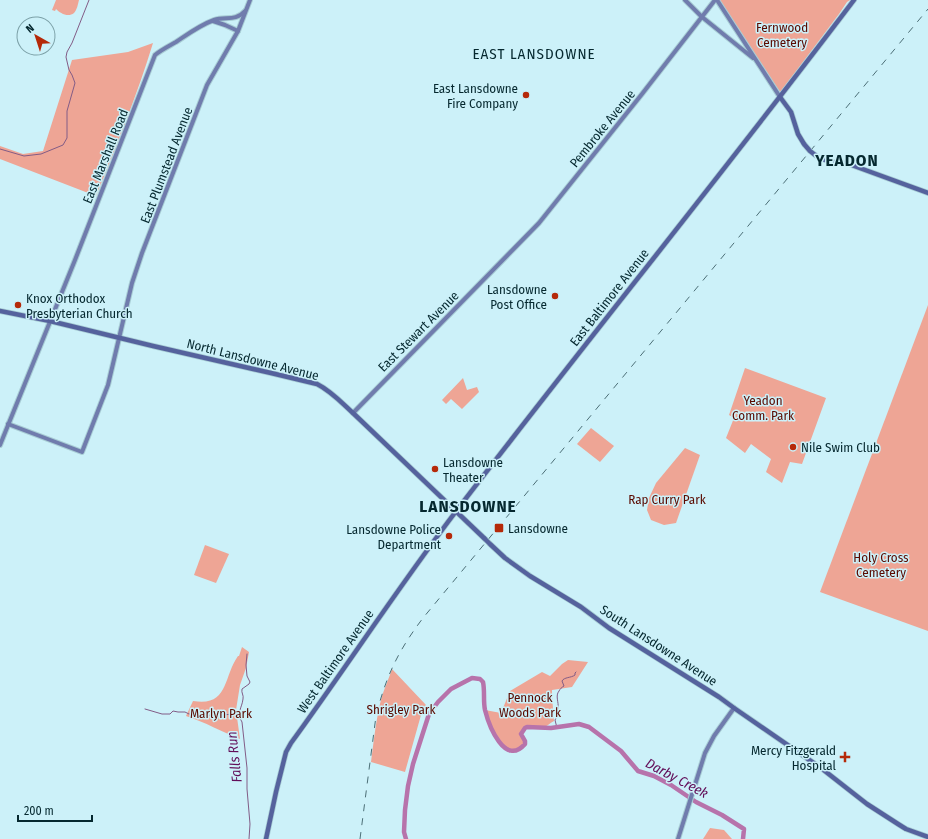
<svg xmlns="http://www.w3.org/2000/svg" width="928" height="839" font-family="'Fira Sans Condensed',sans-serif">
<rect width="100%" height="100%" fill="#ccf1f9"/>
<!-- green -->
<g fill="#eea595">
<path d="M56,0H79C78,4 77,10 74,13C68,18 60,13 56,9L55,11L52,10Z"/>
<path d="M719,0H850L847,2L839,14L782,90L780,92Z"/>
<path d="M153,43C137,95 117,145 96,196L0,159V146L23,154L43,151L72,60L128,52Z"/>
<path d="M928,305V631L820,592Z"/>
<path d="M745,368L826,398L802,464L790,462L782,483L766,472L771,459L751,444L745,453L726,438L734,418L729,415Z"/>
<path d="M463,378L467,390L477,387L479,392L462,409L451,399L446,404L442,400Z"/>
<path d="M591,428L614,446L600,462L577,444Z"/>
<path d="M685,448L700,455L676,523L664,525L651,520L647,510L649,498L656,483Z"/>
<path d="M205,545L229,554L216,583L194,575Z"/>
<path d="M242,647L249,652L246,668L240,685L236,710L240,739C222,732 205,722 186,716L193,701C229,707 223,677 238,656H239Z"/>
<path d="M568,660L588,662L572,687L552,690V696L554,721C550,723 546,727 542,728C536,729 530,726 525,728L521,734L525,741V744C504,767 490,725 485,710L501,713L510,691L542,672L550,676L562,664Z"/>
<path d="M392,669L426,705L421,715L405,772L371,762C374,740 376,718 382,696C385,687 389,678 392,669Z"/>
<path d="M710,828L724,830L732,839H703Z"/>
</g>
<g fill="none" stroke-linecap="round" stroke-linejoin="round">
<!-- stream -->
<g stroke="#825c86" stroke-width="1">
<path d="M0,149L24,156L41,154L63,145L67,138V111L75,83L72,75L69,70L66,57L67,52L72,43L89,0"/>
<path d="M247,654L246,665L247,676L250,682L249,684L242,689C241,693 244,695 243,699C242,708 236,713 242,722L247,768V789L250,824L249,839"/>
<path d="M145,709L162,714H170L173,711L178,712H185L189,714H197L207,716L211,715H223L233,714"/>
<path d="M235,714L237,715L240,719"/>
<path d="M557,728L555,720L560,711L558,708C559,702 555,696 559,691C560,689 562,687 564,686L562,681C564,677 571,678 575,675V673L576,672"/>
</g>
<!-- river -->
<path stroke="#b773ab" stroke-width="4.5" d="M406,839L404,832L405,810L408,786L413,764L429,714L438,702L451,689L472,678L480,679L483,682C485,691 483,701 485,710C489,726 505,767 525,744V741L521,734L525,728L527,727L551,728L579,724L589,727L621,751L638,771L654,776L671,785L696,802L722,815L744,829L743,839"/>
<defs>
<g id="secondary">
<path d="M685,0L702,17L753,58"/>
<path d="M717,0L780,97"/>
<path d="M213,21L225,25L238,31"/>
<path d="M353,413L539,223L642,94L715,0"/>
<path d="M8,424L82,452L108,385L132,283L142,253L207,85L238,31L250,0"/>
<path d="M0,445L75,260L155,55C161,50 169,46 176,42C188,34 200,25 214,20C226,16 235,22 245,11"/>
<path d="M678,839L705,753L714,736L734,708"/>
</g>
<g id="primary">
<path d="M780,97L791,112L798,134L804,144"/>
<path d="M819,158L832,162L846,163L928,193"/>
<path d="M0,311L50,321L153,346L271,373L317,384C331,391 341,402 353,413L485,539"/>
<path d="M490,544L505,558L530,576L581,607L609,628L719,697L734,708L821,768L867,804L898,824L906,829L928,837"/>
<path d="M266,839L276,792L286,752L291,743C347,666 399,586 457,510C588,339 724,172 854,0"/>
</g>
</defs>
<!-- secondary casing -->
<use href="#secondary" stroke="#a8cdd5" stroke-width="6"/>
<!-- primary casing -->
<use href="#primary" stroke="#a8cdd5" stroke-width="6"/>
<!-- secondary -->
<use href="#secondary" stroke="#707cad" stroke-width="4"/>
<!-- primary -->
<use href="#primary" stroke="#55629d" stroke-width="4.5"/>
<!-- rail -->
<path stroke="#4c6f77" stroke-width="1" stroke-dasharray="7 7" stroke-linecap="butt" d="M360,839L376,716C386,676 398,651 423,618L928,9"/>
<defs>
<g id="primary-bridge">
<path d="M804,144L810,151L819,158"/>
<path d="M485,539L490,544"/>
</g>
</defs>
<!-- primary-bridge casing -->
<use href="#primary-bridge" stroke="#a8cdd5" stroke-width="6" stroke-linecap="butt"/>
<!-- primary-bridge -->
<use href="#primary-bridge" stroke="#55629d" stroke-width="4.5"/>
</g>
<!-- markers -->
<g fill="#b52909" stroke="#ccf1f9" stroke-width="1.5">
<circle cx="526" cy="95" r="4"/>
<circle cx="555" cy="296" r="4"/>
<circle cx="18" cy="305" r="4"/>
<circle cx="793" cy="447" r="4"/>
<circle cx="435" cy="469" r="4"/>
<rect x="494" y="523" width="10" height="10" rx="2"/>
<circle cx="449" cy="536" r="4"/>
<path d="M843 751h4v4h4v4h-4v4h-4v-4h-4v-4h4z"/>
</g>
<g text-anchor="middle" stroke-width="3" stroke-linejoin="round" paint-order="stroke">
<!-- park labels -->
<g font-size="13" fill="#5a0a00" stroke="#ccf1f9">
<text x="782" y="32">Fernwood<tspan x="782" dy="15">Cemetery</tspan></text>
<text x="763" y="405">Yeadon<tspan x="763" dy="15">Comm. Park</tspan></text>
<text x="667" y="504">Rap Curry Park</text>
<text x="881" y="562">Holy Cross<tspan x="881" dy="15">Cemetery</tspan></text>
<text x="530" y="702">Pennock<tspan x="530" dy="15">Woods Park</tspan></text>
<text x="401" y="714">Shrigley Park</text>
<text x="221" y="718">Marlyn Park</text>
</g>
<!-- poi labels -->
<g font-size="13" fill="#05282f" stroke="#ccf1f9" text-anchor="end">
<text x="518" y="93">East Lansdowne<tspan x="518" dy="15">Fire Company</tspan></text>
<text x="547" y="294">Lansdowne<tspan x="547" dy="15">Post Office</tspan></text>
<text x="26" y="303" text-anchor="start">Knox Orthodox<tspan x="26" dy="15">Presbyterian Church</tspan></text>
<text x="801" y="452" text-anchor="start">Nile Swim Club</text>
<text x="443" y="467" text-anchor="start">Lansdowne<tspan x="443" dy="15">Theater</tspan></text>
<text x="508" y="533" text-anchor="start">Lansdowne</text>
<text x="441" y="534">Lansdowne Police<tspan x="441" dy="15">Department</tspan></text>
<text x="836" y="755">Mercy Fitzgerald<tspan x="836" dy="15">Hospital</tspan></text>
</g>
<!-- street labels -->
<g font-size="13" fill="#05282f" stroke="#ccf1f9">
<text transform="translate(602 128) rotate(-51)" y="5">Pembroke Avenue</text>
<text transform="translate(105 156) rotate(-68)" y="5">East Marshall Road</text>
<text transform="translate(166 165) rotate(-69)" y="5">East Plumstead Avenue</text>
<text transform="translate(609 297) rotate(-52)" y="5">East Baltimore Avenue</text>
<text transform="translate(418 331) rotate(-45)" y="5">East Stewart Avenue</text>
<text transform="translate(253 359) rotate(14)" y="5">North Lansdowne Avenue</text>
<text transform="translate(659 645) rotate(33)" y="5">South Lansdowne Avenue</text>
<text transform="translate(335 661) rotate(-55)" y="5">West Baltimore Avenue</text>
</g>
<!-- water labels -->
<g font-size="14" font-style="italic" fill="#620e59" stroke="#ccf1f9">
<text transform="translate(234 757) rotate(-96)" y="5">Falls Run</text>
<text transform="translate(677 778) rotate(28)" y="5">Darby Creek</text>
</g>
<!-- quarter labels -->
<g font-size="15" letter-spacing="1" fill="#05282f" stroke="#ccf1f9">
<text x="534" y="59">EAST LANSDOWNE</text>
</g>
<!-- district labels -->
<g font-size="17" font-weight="bold" letter-spacing="1" fill="#05282f" stroke="#ccf1f9">
<text x="847" y="166">YEADON</text>
<text x="468" y="512">LANSDOWNE</text>
</g>
</g>
<!-- north arrow -->
<g transform="translate(36 36) rotate(321)"><circle r="19" fill="#ccf1f9" stroke="#7ca1a8"/>
<path d="M0-3L7 15L0 10L-7 15Z" fill="#b52909"/>
<text y="-6" font-size="11" font-weight="bold" text-anchor="middle" fill="#05282f">N</text>
</g>
<!-- scale -->
<path d="M18 815v6h74v-6" fill="none" stroke="#05282f" stroke-width="2"/>
<text x="24" y="815" font-size="12" fill="#05282f" stroke="#ccf1f9" stroke-width="3" paint-order="stroke">200 m</text>
</svg>
